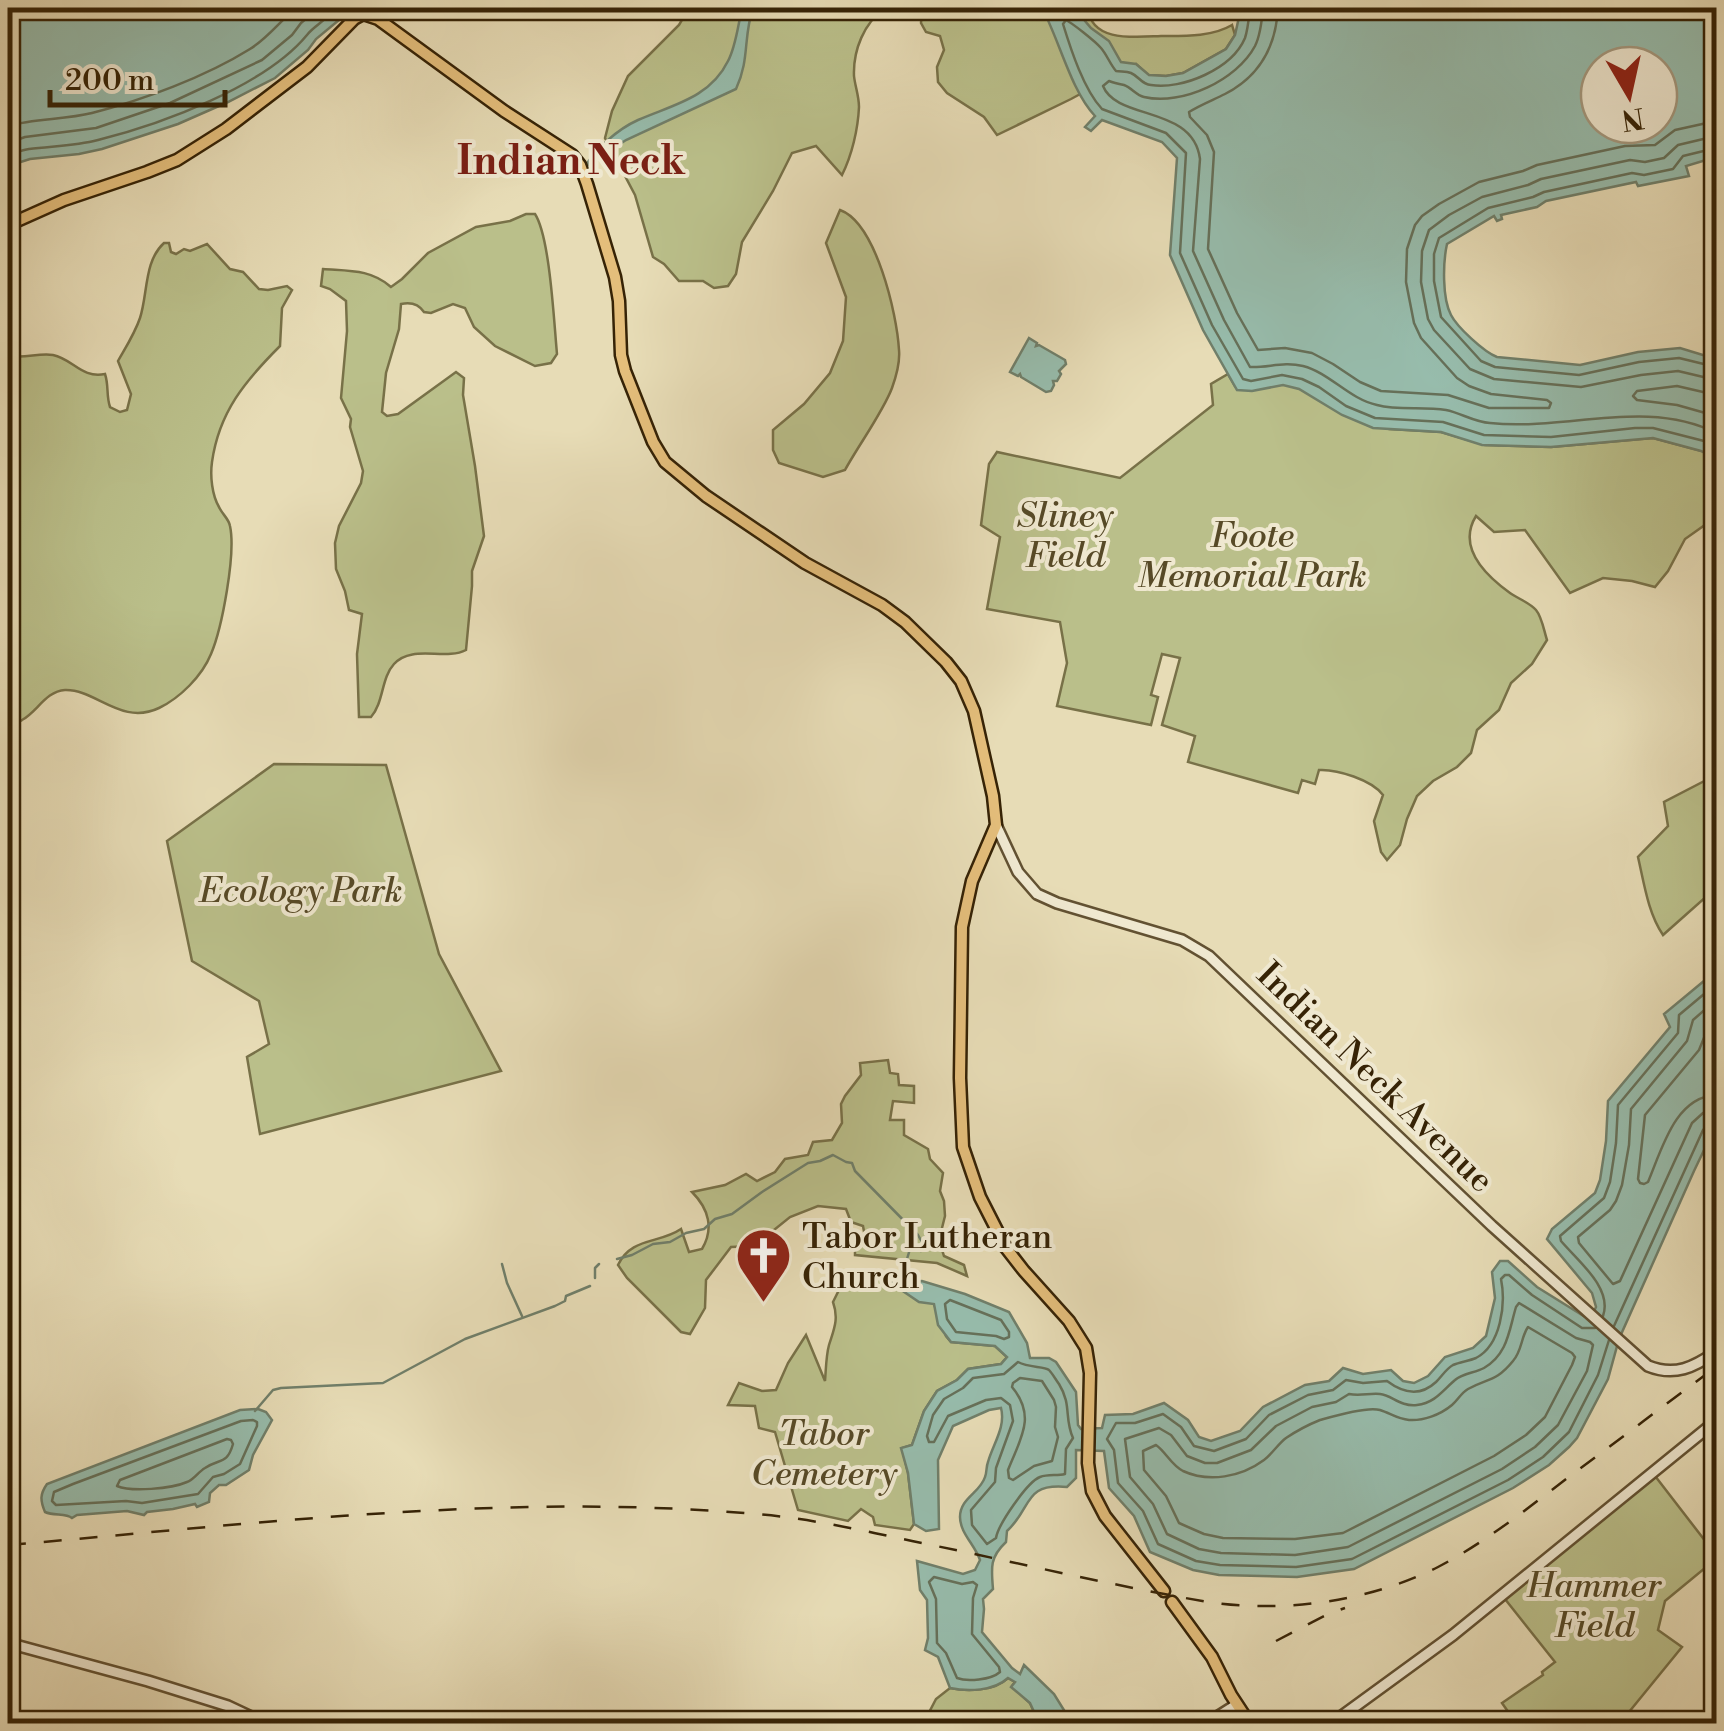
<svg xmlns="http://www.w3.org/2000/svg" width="1724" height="1731" font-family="'Libre Bodoni',serif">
<rect width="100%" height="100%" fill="#e7dcb6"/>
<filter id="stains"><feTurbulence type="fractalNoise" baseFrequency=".002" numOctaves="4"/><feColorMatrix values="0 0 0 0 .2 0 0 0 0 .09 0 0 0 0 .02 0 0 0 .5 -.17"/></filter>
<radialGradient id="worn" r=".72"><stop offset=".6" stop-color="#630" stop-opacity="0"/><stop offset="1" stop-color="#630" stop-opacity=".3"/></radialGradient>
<!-- green -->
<g fill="#babf8a" stroke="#787148" stroke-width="2.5">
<path d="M689,8H885C864,23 853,50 854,76C855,86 859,96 859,107C858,129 852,155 842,175L816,146L792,153L773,191L742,242L736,274L728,286L714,288L703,281H679L664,264L653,257L635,195L605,138L612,111L628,76L679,25Z"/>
<path d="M922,8H1088C1091,43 1136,37 1161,36C1184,36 1212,37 1232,25L1235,35L1226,49L1183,73L1166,76L1148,75L1136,64L1071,99L997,135L984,117L947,93L938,82L937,67L944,50L940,36L926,32L921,23Z"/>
<path d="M840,210C876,223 897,314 899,350C900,361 896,377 892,388C883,412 858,446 845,470L823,477L779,463L773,450V430L804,404L830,373L843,341L846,297L826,243Z"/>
<path d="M526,214H535C550,237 554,323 557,354L551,363L535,366L495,346L474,327L465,308L453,304L431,313L424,312C418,303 410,302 401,304L399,329L386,373L382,412L387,416L398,414L456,372L464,378L463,395L475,466L484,536L472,571V586L466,650C445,661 412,644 394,664C381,678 384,702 371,717H359L357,654L362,614L349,610L345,591L336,569L335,543L339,526L361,483L363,471L350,427L351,419L341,398L347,331L346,301L330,289L321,286L323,269C348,271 371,269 391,287L402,279L428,253L476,227L510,221Z"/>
<path d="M164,243H169L171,252L176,254L184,249L190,251L207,244L230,269L243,272L259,289L268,290L287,286L292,290L282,308L280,346C245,381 219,412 212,462C210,476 212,495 219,507C222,514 229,519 230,526C236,554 222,628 211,654C202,676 180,698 159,708C121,726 96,689 65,690C46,691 37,712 22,720C21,721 9,724 8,724V348L12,356C26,358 39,353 53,355C73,359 82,379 105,374C109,386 106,395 110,407L120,412L127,410L131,394L118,361C126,347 135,333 140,318C148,293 144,261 164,243Z"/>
<path d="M1228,374L1235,386L1288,374L1389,429L1441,432L1485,445L1551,447L1653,438L1702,451L1716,459V517L1685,539L1668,571L1655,587L1632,581L1603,578L1570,593L1525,530L1494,532L1476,516C1457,547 1485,575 1510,593C1517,598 1530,603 1536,610C1542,617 1544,631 1547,640L1532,664L1511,683L1499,710L1477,730L1471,753L1457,767L1433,781L1417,796L1407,819L1400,845L1387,860L1381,852L1374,821L1383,795C1372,780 1337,769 1319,770L1315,784L1302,780L1298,793L1188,762L1195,736L1162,725L1180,658L1162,654L1151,695L1158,697L1151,725L1057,706L1067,663L1060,622L987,609L1000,537L981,525L989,464L997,452L1120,478L1213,405L1211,384Z"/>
<path d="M274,764L386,765L439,954L501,1071L260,1134L247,1057L269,1044L259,1001L192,961L167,841Z"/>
<path d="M1716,775V881L1707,896L1663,935C1648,913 1644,883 1638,857L1668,826L1664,802Z"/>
<path d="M888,1060L890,1073L898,1074L899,1085L914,1086V1103L893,1101L890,1120H904V1135L928,1149L930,1159L943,1173L940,1191L944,1201L945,1216L939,1240L944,1256L964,1265L967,1276L937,1263L855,1255V1248L865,1237L863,1226L851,1222L846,1209L818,1206L790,1217L754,1246L731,1247L706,1280L705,1308L690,1334L681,1332L627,1278L618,1265C631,1237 659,1244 681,1229L689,1252L702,1249C714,1229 709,1209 692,1192L725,1185L746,1174L757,1181L775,1172L785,1159L808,1155L813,1142L832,1140L842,1123L841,1104L845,1096L861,1075L860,1063Z"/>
<path d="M859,1277H886L891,1283L934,1304L946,1336L951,1342L995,1346L1007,1357L1001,1364L968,1369L957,1380L937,1391L924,1411L912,1445L902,1448L908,1473L914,1524L910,1530L875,1525L873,1517L861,1509L848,1521L798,1510L775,1432L759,1428L755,1406L728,1405L739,1383L762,1391L776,1390L788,1363L806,1335L825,1381C826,1369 826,1356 829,1345C834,1329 839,1319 833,1302L840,1288Z"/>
<path d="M1652,1472L1716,1555V1559L1665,1601L1658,1630L1682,1647L1620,1723H1516L1502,1703L1543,1675L1542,1672L1555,1662L1501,1594Z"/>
<path d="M1008,1678L1015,1682L1012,1686L1030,1703L1039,1723L923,1724L936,1699L950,1688C968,1692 994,1691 1008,1678Z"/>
</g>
<!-- water -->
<g fill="#97bcac" stroke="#707f6a" stroke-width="2.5" fill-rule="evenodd">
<path d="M8,8H344L339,20L316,39L308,50L275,78L228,102L178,124L102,149L79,154L30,159L8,166Z"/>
<path d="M742,8H753C743,37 750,59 736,89L626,140L585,167C595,149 618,129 638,120C672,105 710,98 728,61C736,46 738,25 742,8Z"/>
<path d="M1042,8H1074L1091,28L1109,41L1121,62L1136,64L1149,75L1166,76L1183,73L1226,49L1235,35L1241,8H1716V157L1686,166L1689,176L1638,186L1636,182L1546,201L1537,207L1501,215L1502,219L1497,221L1494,216L1447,244C1443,262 1442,298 1451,315C1457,327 1484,352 1497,357L1580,365L1638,352L1680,348L1716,359V459L1701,451L1653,438L1551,447L1482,445L1441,432L1373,428L1342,415L1299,389L1283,385L1252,391L1237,390L1203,330L1170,255L1177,158L1162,142L1102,120L1091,131L1085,127L1095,116C1071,91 1059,39 1042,8ZM1599,65H1659V125H1599Z"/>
<path d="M1029,338L1037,343L1036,346L1039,345L1065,360L1066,364L1059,371L1061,374L1057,381H1053L1054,385L1051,391L1046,392L1021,377L1020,374L1018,376L1010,372Z"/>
<path d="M1716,971V1125L1694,1171L1619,1339L1608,1379L1577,1438L1569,1447L1549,1465L1513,1488L1354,1569L1297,1577L1219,1575L1193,1570L1150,1552L1134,1516L1109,1488L1104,1451L1076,1450V1478L1067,1487C1023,1483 1033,1507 1007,1531L1006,1542C990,1557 991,1567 993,1589L983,1599L984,1609L982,1632L1012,1668L1020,1674L1024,1665L1054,1694L1072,1723H1039L1030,1703L1011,1687L1015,1682L1008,1678C994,1691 968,1692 950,1688L938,1657L925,1650L928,1638L927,1600L920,1590L917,1561L963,1574L975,1570L980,1560C975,1545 960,1533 960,1517C960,1498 980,1493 985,1477C987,1472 986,1467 988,1462C993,1444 1006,1427 1001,1408L989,1410L953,1426L938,1460L939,1529L926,1531L914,1524L908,1473L901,1448L912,1445L924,1411L937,1391L957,1380L968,1369L1001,1364L1007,1357L995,1346L951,1342L938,1325L934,1304L919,1302L891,1283L922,1281L965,1294L1009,1312L1027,1343L1030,1358H1049L1056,1362L1076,1392L1078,1425L1081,1429L1102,1428L1105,1415L1133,1414L1164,1403L1188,1420L1199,1437L1211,1441L1240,1431L1263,1407L1305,1385L1329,1381L1343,1368L1363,1374L1391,1370L1403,1381L1414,1383L1428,1376L1445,1357L1473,1348L1486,1336L1495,1298L1492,1272L1500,1261H1508L1537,1287L1590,1320L1596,1307L1592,1293L1547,1239L1552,1229L1595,1193L1600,1180L1606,1141L1608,1101L1670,1027L1664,1014Z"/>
<path d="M258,1409L266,1412L272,1420L253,1455L249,1470L226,1485H219L210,1493L209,1502L197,1507L195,1504L173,1509L147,1512L144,1515L127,1511L77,1515L72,1518C66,1513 54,1516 45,1512C40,1500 40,1494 47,1484L240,1410Z"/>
</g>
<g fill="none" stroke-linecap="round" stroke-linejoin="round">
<!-- shore -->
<g stroke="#667059" stroke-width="2.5">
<path d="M1250,8C1249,17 1248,29 1245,38C1232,69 1182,90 1151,85C1141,84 1140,77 1131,73C1126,71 1121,72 1116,71C1110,64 1107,55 1101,48C1095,41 1072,23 1066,20L1063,24C1071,50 1084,90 1102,109L1166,133L1186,153L1180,253L1212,325L1243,379L1251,381L1282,375L1302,379L1319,387L1346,406L1375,418L1443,422L1484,435L1551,437L1635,428H1653L1704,441L1716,447"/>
<path d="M1263,8C1262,20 1260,36 1255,46C1237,80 1182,106 1144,97C1136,95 1132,88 1124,85C1119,84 1114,83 1109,81L1103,86C1117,121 1193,105 1200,159L1193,251L1224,320L1250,367C1268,368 1283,361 1303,366C1330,373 1349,399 1377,405C1399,411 1423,406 1446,410C1461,413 1474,422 1490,423C1565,431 1647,398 1716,433"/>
<path d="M1278,8C1276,46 1260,76 1225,94C1213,100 1200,105 1189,112L1190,117L1207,135L1214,152L1208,249L1237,313L1258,350L1285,348L1312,353L1333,364L1360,382L1381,391L1448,395L1489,408H1549L1551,403L1547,400L1491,394L1469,386L1457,378L1421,338L1414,323L1406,282L1407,249L1415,225L1422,216L1439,204L1479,182L1523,171L1537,165L1625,146L1655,145L1675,130L1716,121"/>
<path d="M8,126C35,118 64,120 92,113C143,100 205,77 250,49C268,38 280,21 296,8"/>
<path d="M1716,136L1678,145L1664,158L1645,162L1630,160L1541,179L1528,185L1482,197L1449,215L1429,230L1422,251L1421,282L1428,319L1434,330L1470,369L1494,379L1581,387L1641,375L1678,371L1716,380"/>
<path d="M8,143L25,137L96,128L170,103L262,60L292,35L301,23L319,8"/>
<path d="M1716,148L1683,156L1673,169L1644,175L1632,173L1544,192L1533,197L1488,208L1439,238L1434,254V281L1441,317L1481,361L1495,367L1579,375L1639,362L1679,358L1716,367"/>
<path d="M8,155C15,153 22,150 29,149C52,146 75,146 98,140C162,124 265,86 307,35C315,25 328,20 333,8"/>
<path d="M1716,395L1677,386L1637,391L1633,396L1637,400L1677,405L1716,416"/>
<path d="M1716,1000L1693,1020L1687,1041L1631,1109L1629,1145L1622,1185L1616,1201L1610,1210L1578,1237L1579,1243L1613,1284L1620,1281L1692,1123L1703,1113L1716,1110"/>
<path d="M1716,1020L1708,1028L1699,1050L1645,1115L1638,1179L1640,1183L1644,1184L1648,1182C1662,1149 1675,1097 1716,1095"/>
<path d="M950,1300L1001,1320L1009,1332V1337L1004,1339L996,1336L956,1332L947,1319L945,1304Z"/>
<path d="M1519,1303L1576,1338L1590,1342L1593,1345L1587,1371L1558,1425L1535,1447L1502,1469L1348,1547L1295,1555L1221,1553L1199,1549L1167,1534L1153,1504L1130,1477L1125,1439L1159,1428L1171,1435L1187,1456L1205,1463H1217L1251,1450L1276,1426L1312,1407L1336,1402L1349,1394C1360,1396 1370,1393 1380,1394C1392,1395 1400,1407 1417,1405C1435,1403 1443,1390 1455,1380C1463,1373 1475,1373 1484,1368C1508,1354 1509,1330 1516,1307Z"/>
<path d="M1603,1316C1613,1288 1577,1260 1561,1241L1560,1236L1604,1198L1610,1182L1616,1143L1618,1105L1678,1033L1679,1015L1716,984"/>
<path d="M1614,1326L1703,1130L1708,1124L1716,1123"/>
<path d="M1528,1327L1572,1353L1575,1357L1572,1365L1545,1417L1526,1435L1494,1456L1343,1533L1295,1539L1223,1538L1204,1534L1179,1523L1166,1496L1144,1470L1143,1451L1156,1445C1166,1452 1171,1465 1183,1471C1209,1483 1241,1477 1264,1460C1272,1454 1278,1444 1286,1438C1295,1432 1310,1424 1320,1420C1334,1416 1367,1406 1380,1410C1390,1413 1397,1419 1409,1420C1423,1421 1440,1415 1452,1405C1458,1400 1461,1393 1468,1389C1488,1378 1496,1382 1513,1361C1522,1351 1521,1337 1528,1327Z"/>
<path d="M1595,1328H1582L1532,1295L1509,1275H1505L1501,1279C1506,1304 1501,1345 1476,1358C1469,1361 1460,1362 1453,1365C1446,1369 1442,1376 1436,1382C1420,1397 1403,1393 1387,1381L1363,1383L1346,1380L1333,1390L1308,1395L1269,1415L1246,1439L1214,1451L1194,1446L1181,1427L1163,1414L1135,1423H1116L1107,1439L1114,1450L1118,1483L1143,1511L1158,1544L1196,1561L1220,1565L1296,1567L1352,1559L1508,1480L1543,1457L1569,1432L1598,1375L1609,1340"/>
<path d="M1018,1362C1029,1368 1044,1366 1049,1370C1050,1370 1058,1383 1059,1384C1072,1405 1064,1418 1073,1438L1066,1449L1065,1474C1057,1476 1048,1474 1040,1477C1027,1482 998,1525 996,1538L987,1544L972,1525L971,1510L995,1482L996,1468L1013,1421L1010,1405L1001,1398L986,1400L948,1416L934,1442H929L927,1436L933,1415L944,1399L963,1388L973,1378L1004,1374Z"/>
<path d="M1020,1378L1042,1381L1054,1400L1056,1407L1055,1427L1058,1437L1052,1461L1034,1466L1013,1480L1009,1478L1008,1470C1020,1439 1037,1417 1012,1387L1013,1383Z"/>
<path d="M253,1420L257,1422V1426L240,1464L224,1474L213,1477L198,1494L142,1503L126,1501L56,1505L52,1501L54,1492L73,1484L241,1421Z"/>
<path d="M227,1439L231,1440L233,1444C227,1465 220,1458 205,1468C198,1472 194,1480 187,1482C171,1489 131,1492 117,1486L120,1480Z"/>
<path d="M934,1577L962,1584L973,1582L977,1585L973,1598L972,1634L999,1667L1000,1672C991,1680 967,1682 957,1678L946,1653L937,1643L936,1599L929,1582Z"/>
</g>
<!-- stream -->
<g stroke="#707f6a" stroke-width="2.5">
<path d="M617,1259L632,1255L653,1244L670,1242L686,1233L704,1229L715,1219L732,1214L762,1192L808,1163L820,1161L833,1155L846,1162L852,1163L855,1171L918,1235L922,1242L921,1251L910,1249L907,1259"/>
<path d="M502,1264L507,1283L522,1316"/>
<path d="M595,1278V1268L599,1264"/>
<path d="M255,1411L273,1390L281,1388L383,1383L465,1339L555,1306L565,1301L566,1296L590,1286"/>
</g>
<defs>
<g id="minor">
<path d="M996,825L1018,872L1037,894L1057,903L1182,940L1209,956L1492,1226L1648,1366C1675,1377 1694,1367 1716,1352"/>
<path d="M8,1643L148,1681L228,1706L266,1724"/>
<path d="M1206,1724L1236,1705"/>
<path d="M1331,1724L1453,1635L1716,1421"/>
</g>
<g id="major">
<path d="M8,225L64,200L147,172L177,160L226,129L307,67L354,19L363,14L378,19L504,111L572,155L580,165L587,184L615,277L619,301L621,355L625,371L653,442L665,462L706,496L805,563L882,605L905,622L946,662L961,681L974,711L993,796L996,825L972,881L962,927L960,1078L963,1147L980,1197L1006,1248L1024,1271L1069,1321L1086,1348L1090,1373L1088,1463L1092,1491L1105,1516L1164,1591"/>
<path d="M1172,1602L1212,1657L1231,1695L1250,1724"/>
</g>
</defs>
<!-- minor casing -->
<use href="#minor" stroke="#625132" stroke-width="14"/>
<!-- major casing -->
<use href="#major" stroke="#362306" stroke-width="15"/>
<!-- minor -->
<use href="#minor" stroke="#efe8d0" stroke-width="9"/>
<!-- major -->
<use href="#major" stroke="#e4be7b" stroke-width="10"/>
<!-- rail -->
<g stroke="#362306" stroke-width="2.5" stroke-dasharray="18 18" stroke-linecap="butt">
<path d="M8,1545C255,1524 506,1492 755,1514C808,1518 860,1530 912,1541C1011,1561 1109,1585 1208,1602C1285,1613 1368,1602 1438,1567C1486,1542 1528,1508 1570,1476C1619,1440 1667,1403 1716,1367"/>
<path d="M1276,1641L1328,1614L1345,1608"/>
</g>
</g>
<!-- icons -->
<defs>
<symbol id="church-pin" viewBox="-11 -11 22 30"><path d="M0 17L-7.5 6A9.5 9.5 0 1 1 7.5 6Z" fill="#8f2418" stroke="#efe8d0"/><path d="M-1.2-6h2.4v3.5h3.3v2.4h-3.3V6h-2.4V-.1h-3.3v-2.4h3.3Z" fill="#fff"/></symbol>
</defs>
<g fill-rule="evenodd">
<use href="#church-pin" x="732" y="1224" width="63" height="86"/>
</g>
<g text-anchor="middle" stroke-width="8" stroke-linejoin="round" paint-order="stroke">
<!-- park labels -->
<g font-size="35" font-style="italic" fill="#574a27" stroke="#efe8d0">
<text x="1065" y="527">Sliney<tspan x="1065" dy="40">Field</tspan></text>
<text x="1252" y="547">Foote<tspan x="1252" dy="40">Memorial Park</tspan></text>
<text x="301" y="902">Ecology Park</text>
<text x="824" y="1445">Tabor<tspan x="824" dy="40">Cemetery</tspan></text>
<text x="1594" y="1597">Hammer<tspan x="1594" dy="40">Field</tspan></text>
</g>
<!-- street labels -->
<g font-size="35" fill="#362306" stroke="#efe8d0">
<text transform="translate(1376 1077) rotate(44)" y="12">Indian Neck Avenue</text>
</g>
<!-- poi labels -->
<g font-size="35" fill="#362306" stroke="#efe8d0" text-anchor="start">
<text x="802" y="1248">Tabor Lutheran<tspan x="802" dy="40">Church</tspan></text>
</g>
<!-- quarter labels -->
<g font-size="40" font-weight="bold" fill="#7a1f14" stroke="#efe8d0">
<text x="571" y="174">Indian Neck</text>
</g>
</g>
<!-- margin -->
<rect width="1724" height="1731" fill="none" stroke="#e7dcb6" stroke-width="40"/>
<rect x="10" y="10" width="1704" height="1711" fill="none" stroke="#362306" stroke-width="5"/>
<rect x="20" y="20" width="1684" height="1691" fill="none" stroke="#362306" stroke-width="2.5"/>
<!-- north arrow -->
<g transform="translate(1629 95) rotate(171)"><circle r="48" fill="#efe8d0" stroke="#a5997f" stroke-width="2.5"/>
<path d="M0-8L18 38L0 25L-18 38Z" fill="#8f2418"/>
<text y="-15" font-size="28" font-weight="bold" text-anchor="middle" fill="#362306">N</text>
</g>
<!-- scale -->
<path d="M50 90v15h175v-15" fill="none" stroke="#362306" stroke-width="5"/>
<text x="65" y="90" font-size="30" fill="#362306" stroke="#efe8d0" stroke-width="8" paint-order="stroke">200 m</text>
<rect width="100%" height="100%" filter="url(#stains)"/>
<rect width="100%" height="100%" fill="url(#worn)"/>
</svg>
